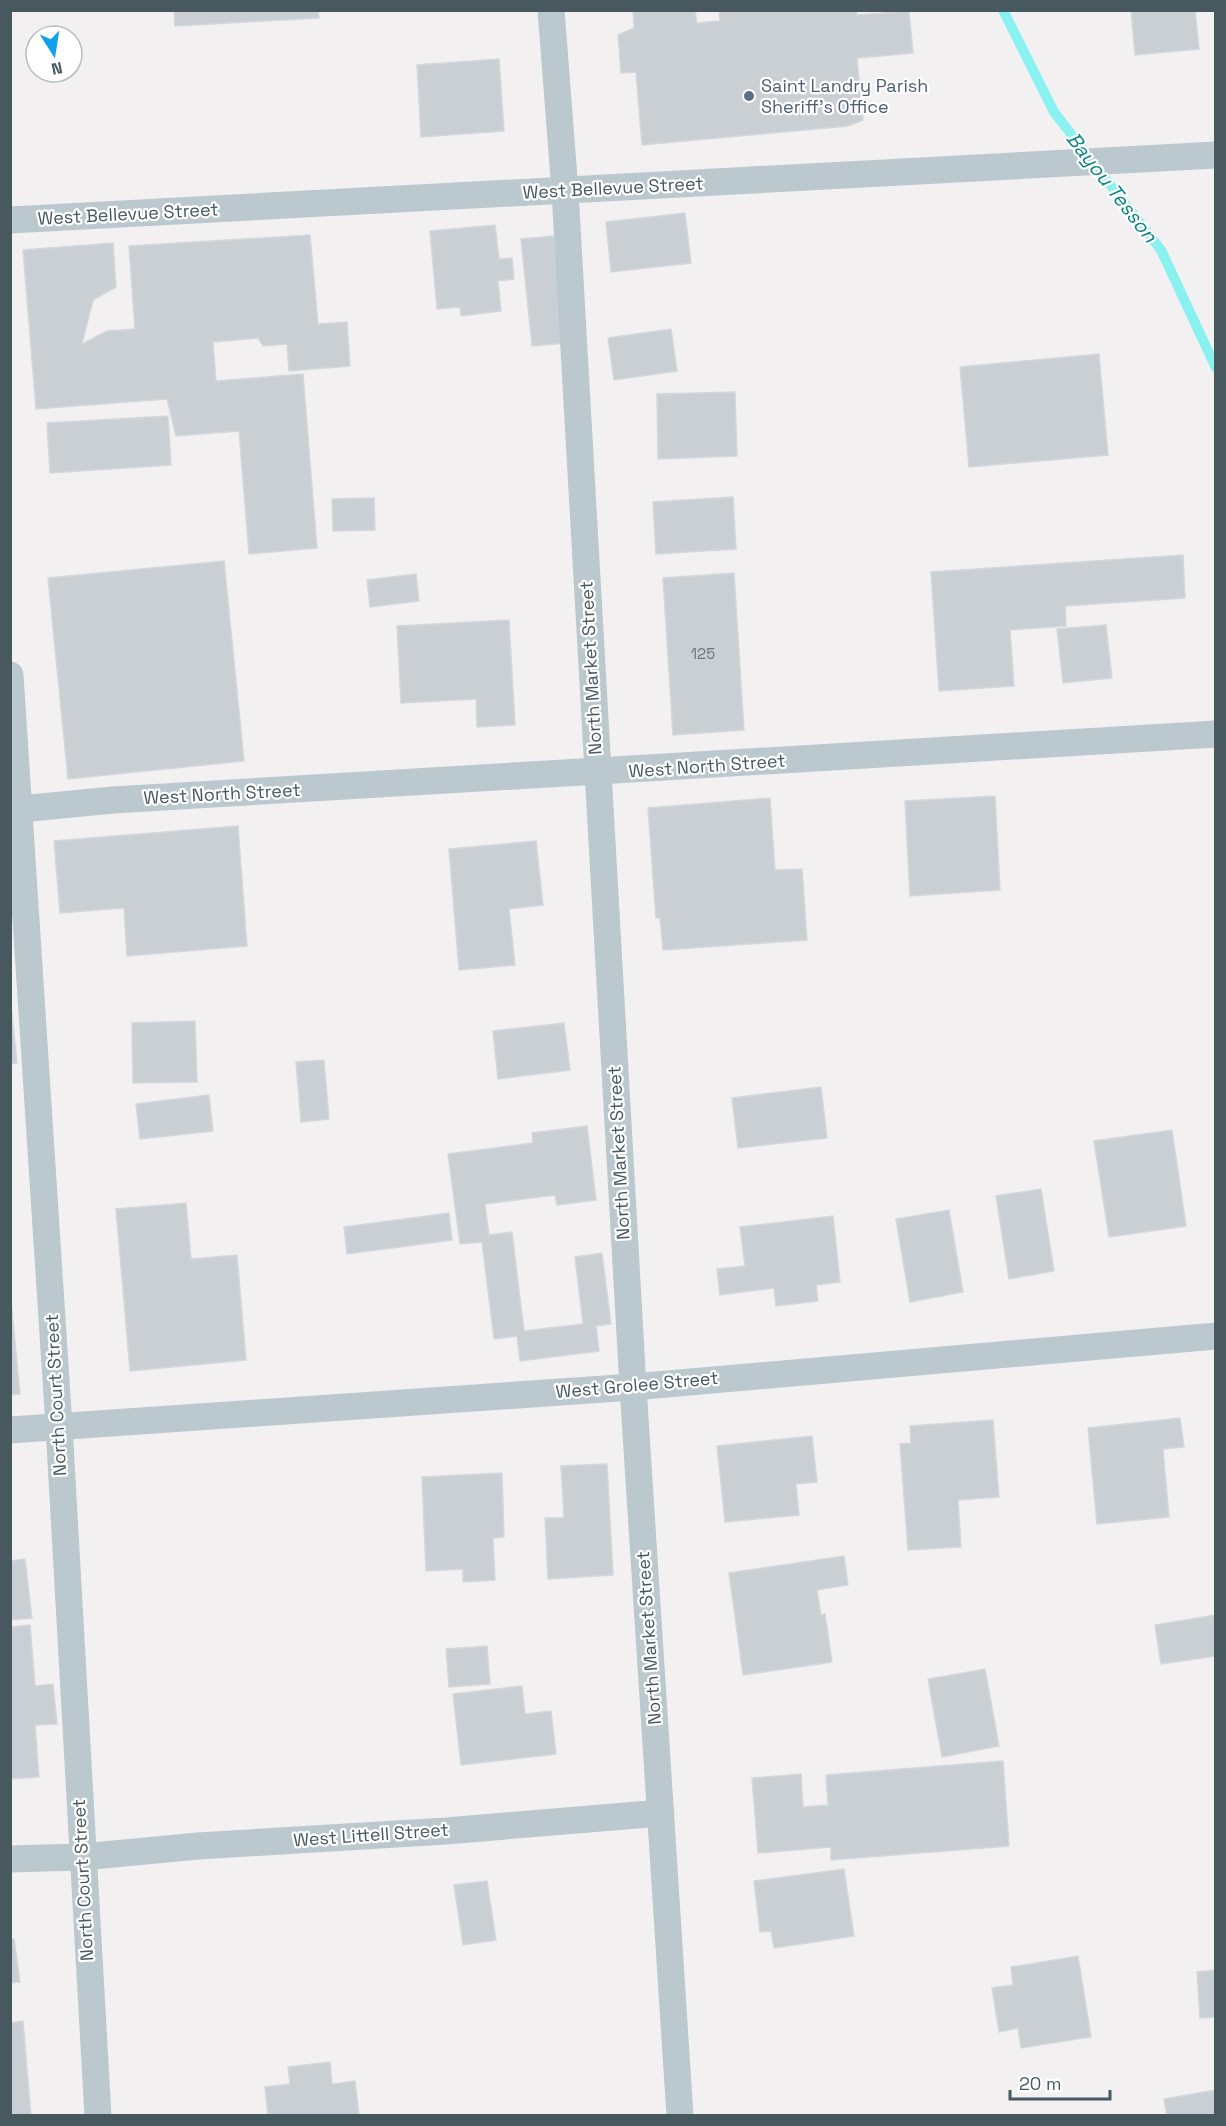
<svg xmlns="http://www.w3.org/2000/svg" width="1226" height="2126" font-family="'Space Grotesk',sans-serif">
<rect width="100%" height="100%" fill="#f3f0f1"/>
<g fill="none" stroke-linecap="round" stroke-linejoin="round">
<!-- stream -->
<path stroke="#89f1f0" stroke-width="10" d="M1003,10L1054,112L1161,250L1216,368"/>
</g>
<!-- building -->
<g fill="#cacfd3" stroke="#d4d8dc" stroke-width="1.5">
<path d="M174,10H318L319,18L175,26Z"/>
<path d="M633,10H695L697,23L720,21L719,10H856L857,15L909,11L913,53L857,58L863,120L848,126L642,145L636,72L621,73L618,35L634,28Z"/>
<path d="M1131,10H1195L1199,49L1135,55Z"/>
<path d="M499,59L504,131L421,137L417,65Z"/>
<path d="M685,213L691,263L611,272L606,222Z"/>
<path d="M495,225L499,259L512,258L514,279L498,281L501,311L461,316L460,307L437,309L430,231Z"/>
<path d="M310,235L318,324L347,322L350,366L289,371L287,344L263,346L258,338L213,342L216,381L303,374L317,548L249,554L239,431L176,436L167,399L36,409L23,250L113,243L116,287L93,300L82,344L107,331L135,329L129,246Z"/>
<path d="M554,236L565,343L532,346L521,239Z"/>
<path d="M671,329L677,371L614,380L608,338Z"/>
<path d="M1099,354L1108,455L969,467L960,367Z"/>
<path d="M735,392L737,456L658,459L657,394Z"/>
<path d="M168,416L171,465L50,473L47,423Z"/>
<path d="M733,497L736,549L656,554L653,502Z"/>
<path d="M374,498L375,530L333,531L332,499Z"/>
<path d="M1183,555L1185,598L1065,606L1066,626L1010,630L1014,686L939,691L931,572Z"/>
<path d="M224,561L244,761L68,779L48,578Z"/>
<path d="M734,573L744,730L673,735L663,578Z"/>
<path d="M416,574L419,601L370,607L367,580Z"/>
<path d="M509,620L515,725L477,727L476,699L401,703L397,626Z"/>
<path d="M1106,625L1112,678L1063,683L1057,629Z"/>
<path d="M995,796L1000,890L910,896L905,801Z"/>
<path d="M770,798L775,870L802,869L807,940L663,950L660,918H656L648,808Z"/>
<path d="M238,826L247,946L127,956L124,908L60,913L54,841Z"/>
<path d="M536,841L543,905L509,909L515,965L459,970L449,849Z"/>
<path d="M10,995L17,1063L10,1064Z"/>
<path d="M195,1021L197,1082L133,1083L132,1023Z"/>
<path d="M564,1023L570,1070L498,1079L493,1031Z"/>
<path d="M324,1060L329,1119L301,1122L296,1062Z"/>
<path d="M821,1087L827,1138L738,1148L732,1098Z"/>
<path d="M209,1095L213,1131L140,1139L136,1104Z"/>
<path d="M587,1126L596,1200L557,1205L555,1195L485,1204L489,1235L512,1232L524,1331L583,1324L575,1257L602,1253L611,1324L596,1326L599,1351L520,1361L517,1336L494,1339L482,1242L460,1244L448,1154L533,1143L532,1133Z"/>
<path d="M1172,1130L1186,1226L1109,1237L1094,1141Z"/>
<path d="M1041,1189L1054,1271L1009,1279L996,1196Z"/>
<path d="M186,1203L191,1259L237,1255L246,1360L130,1371L116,1209Z"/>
<path d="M949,1210L963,1292L910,1302L896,1219Z"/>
<path d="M449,1213L452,1240L347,1254L344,1227Z"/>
<path d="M833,1216L840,1282L816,1285L818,1301L776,1306L774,1288L720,1295L717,1269L745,1266L740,1227Z"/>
<path d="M10,1290L20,1394L10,1395Z"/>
<path d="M1180,1418L1184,1447L1163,1449L1169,1517L1097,1524L1088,1428Z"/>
<path d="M993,1420L999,1497L958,1500L961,1547L908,1550L900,1444L911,1443L910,1426Z"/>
<path d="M812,1436L817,1482L796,1484L799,1515L725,1522L717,1446Z"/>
<path d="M607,1464L613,1575L548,1579L545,1518H564L561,1466Z"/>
<path d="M502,1473L504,1537L493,1538L495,1580L463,1582V1569L426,1571L422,1477Z"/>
<path d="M844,1556L848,1585L817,1590L821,1615L825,1614L832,1662L743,1675L729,1573Z"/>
<path d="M25,1559L32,1618L10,1620V1561Z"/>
<path d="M1216,1615V1656L1161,1664L1155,1625Z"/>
<path d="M30,1625L35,1686L53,1684L57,1724L35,1725L39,1777L10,1779V1627Z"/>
<path d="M487,1646L490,1684L449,1687L446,1649Z"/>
<path d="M985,1669L999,1746L942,1757L928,1679Z"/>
<path d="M522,1686L525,1714L551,1711L556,1754L461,1765L453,1694Z"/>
<path d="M1003,1761L1009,1846L831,1860V1847L758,1853L752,1778L801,1774L803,1807L828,1805L826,1775Z"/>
<path d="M844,1869L854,1936L774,1948L771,1931L760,1932L754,1881Z"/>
<path d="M487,1881L496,1940L463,1945L454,1885Z"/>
<path d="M14,1939L20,1982L10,1983V1940Z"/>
<path d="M1078,1956L1091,2037L1021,2048L1018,2028L999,2032L992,1988L1013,1985L1011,1967Z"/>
<path d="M1216,1970V2017L1200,2018L1197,1972Z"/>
<path d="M23,2021L31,2116H10V2023Z"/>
<path d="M330,2062L332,2084L355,2081L359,2116H268L265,2087L290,2084L288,2067Z"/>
<path d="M1216,2090V2116H1167L1164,2099Z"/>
</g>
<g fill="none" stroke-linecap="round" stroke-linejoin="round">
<!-- minor -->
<g stroke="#bbc9ce" stroke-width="27">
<path d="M551,10L565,191L633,1387L680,2116"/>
<path d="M10,220L1216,155"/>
<path d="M10,675L59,1426L98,2116"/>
<path d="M10,810L113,800L1216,734"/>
<path d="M10,1430L633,1387L1216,1336"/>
<path d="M10,1859L82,1857L198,1846L446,1831L661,1813"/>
</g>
</g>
<!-- markers -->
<circle fill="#5c6f8a" stroke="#fff" stroke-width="2" cx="749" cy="96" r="6"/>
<g text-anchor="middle" stroke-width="4.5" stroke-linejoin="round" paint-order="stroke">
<!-- number labels -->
<g font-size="15" fill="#68767c">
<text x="703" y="659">125</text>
</g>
<!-- service labels -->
<g font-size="18" fill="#4e5e75" stroke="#fff" text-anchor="start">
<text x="761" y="92">Saint Landry Parish<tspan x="761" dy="21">Sheriff's Office</tspan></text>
</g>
<!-- street labels -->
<g font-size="18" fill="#47595f" stroke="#fff">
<text transform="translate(613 188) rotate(-3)" y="6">West Bellevue Street</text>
<text transform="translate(128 214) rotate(-3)" y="6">West Bellevue Street</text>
<text transform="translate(591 668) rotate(-93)" y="6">North Market Street</text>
<text transform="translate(707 766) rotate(-4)" y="6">West North Street</text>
<text transform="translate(222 794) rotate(-3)" y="6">West North Street</text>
<text transform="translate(619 1153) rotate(-93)" y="6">North Market Street</text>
<text transform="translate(637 1385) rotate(-5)" y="6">West Grolee Street</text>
<text transform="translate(56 1395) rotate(-93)" y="6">North Court Street</text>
<text transform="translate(649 1638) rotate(-94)" y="6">North Market Street</text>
<text transform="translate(371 1835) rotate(-4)" y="6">West Littell Street</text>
<text transform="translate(83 1880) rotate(-93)" y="6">North Court Street</text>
</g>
<!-- water labels -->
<g font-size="20" font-style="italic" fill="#098382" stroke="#fff">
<text transform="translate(1112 187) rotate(52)" y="7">Bayou Tesson</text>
</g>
</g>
<!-- border -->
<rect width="1226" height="2126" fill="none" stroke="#47595f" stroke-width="24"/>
<!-- north arrow -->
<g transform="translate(54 54) rotate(168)"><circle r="28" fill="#ffffff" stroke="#b5bdbf" stroke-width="1.5"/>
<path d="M0-4.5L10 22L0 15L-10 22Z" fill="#10a0ed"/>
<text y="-9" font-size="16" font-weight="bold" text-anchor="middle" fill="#47595f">N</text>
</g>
<!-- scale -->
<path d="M1010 2090v9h100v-9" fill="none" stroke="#47595f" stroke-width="3"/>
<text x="1019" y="2090" font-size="18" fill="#47595f" stroke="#ffffff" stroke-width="4.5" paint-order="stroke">20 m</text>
</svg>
